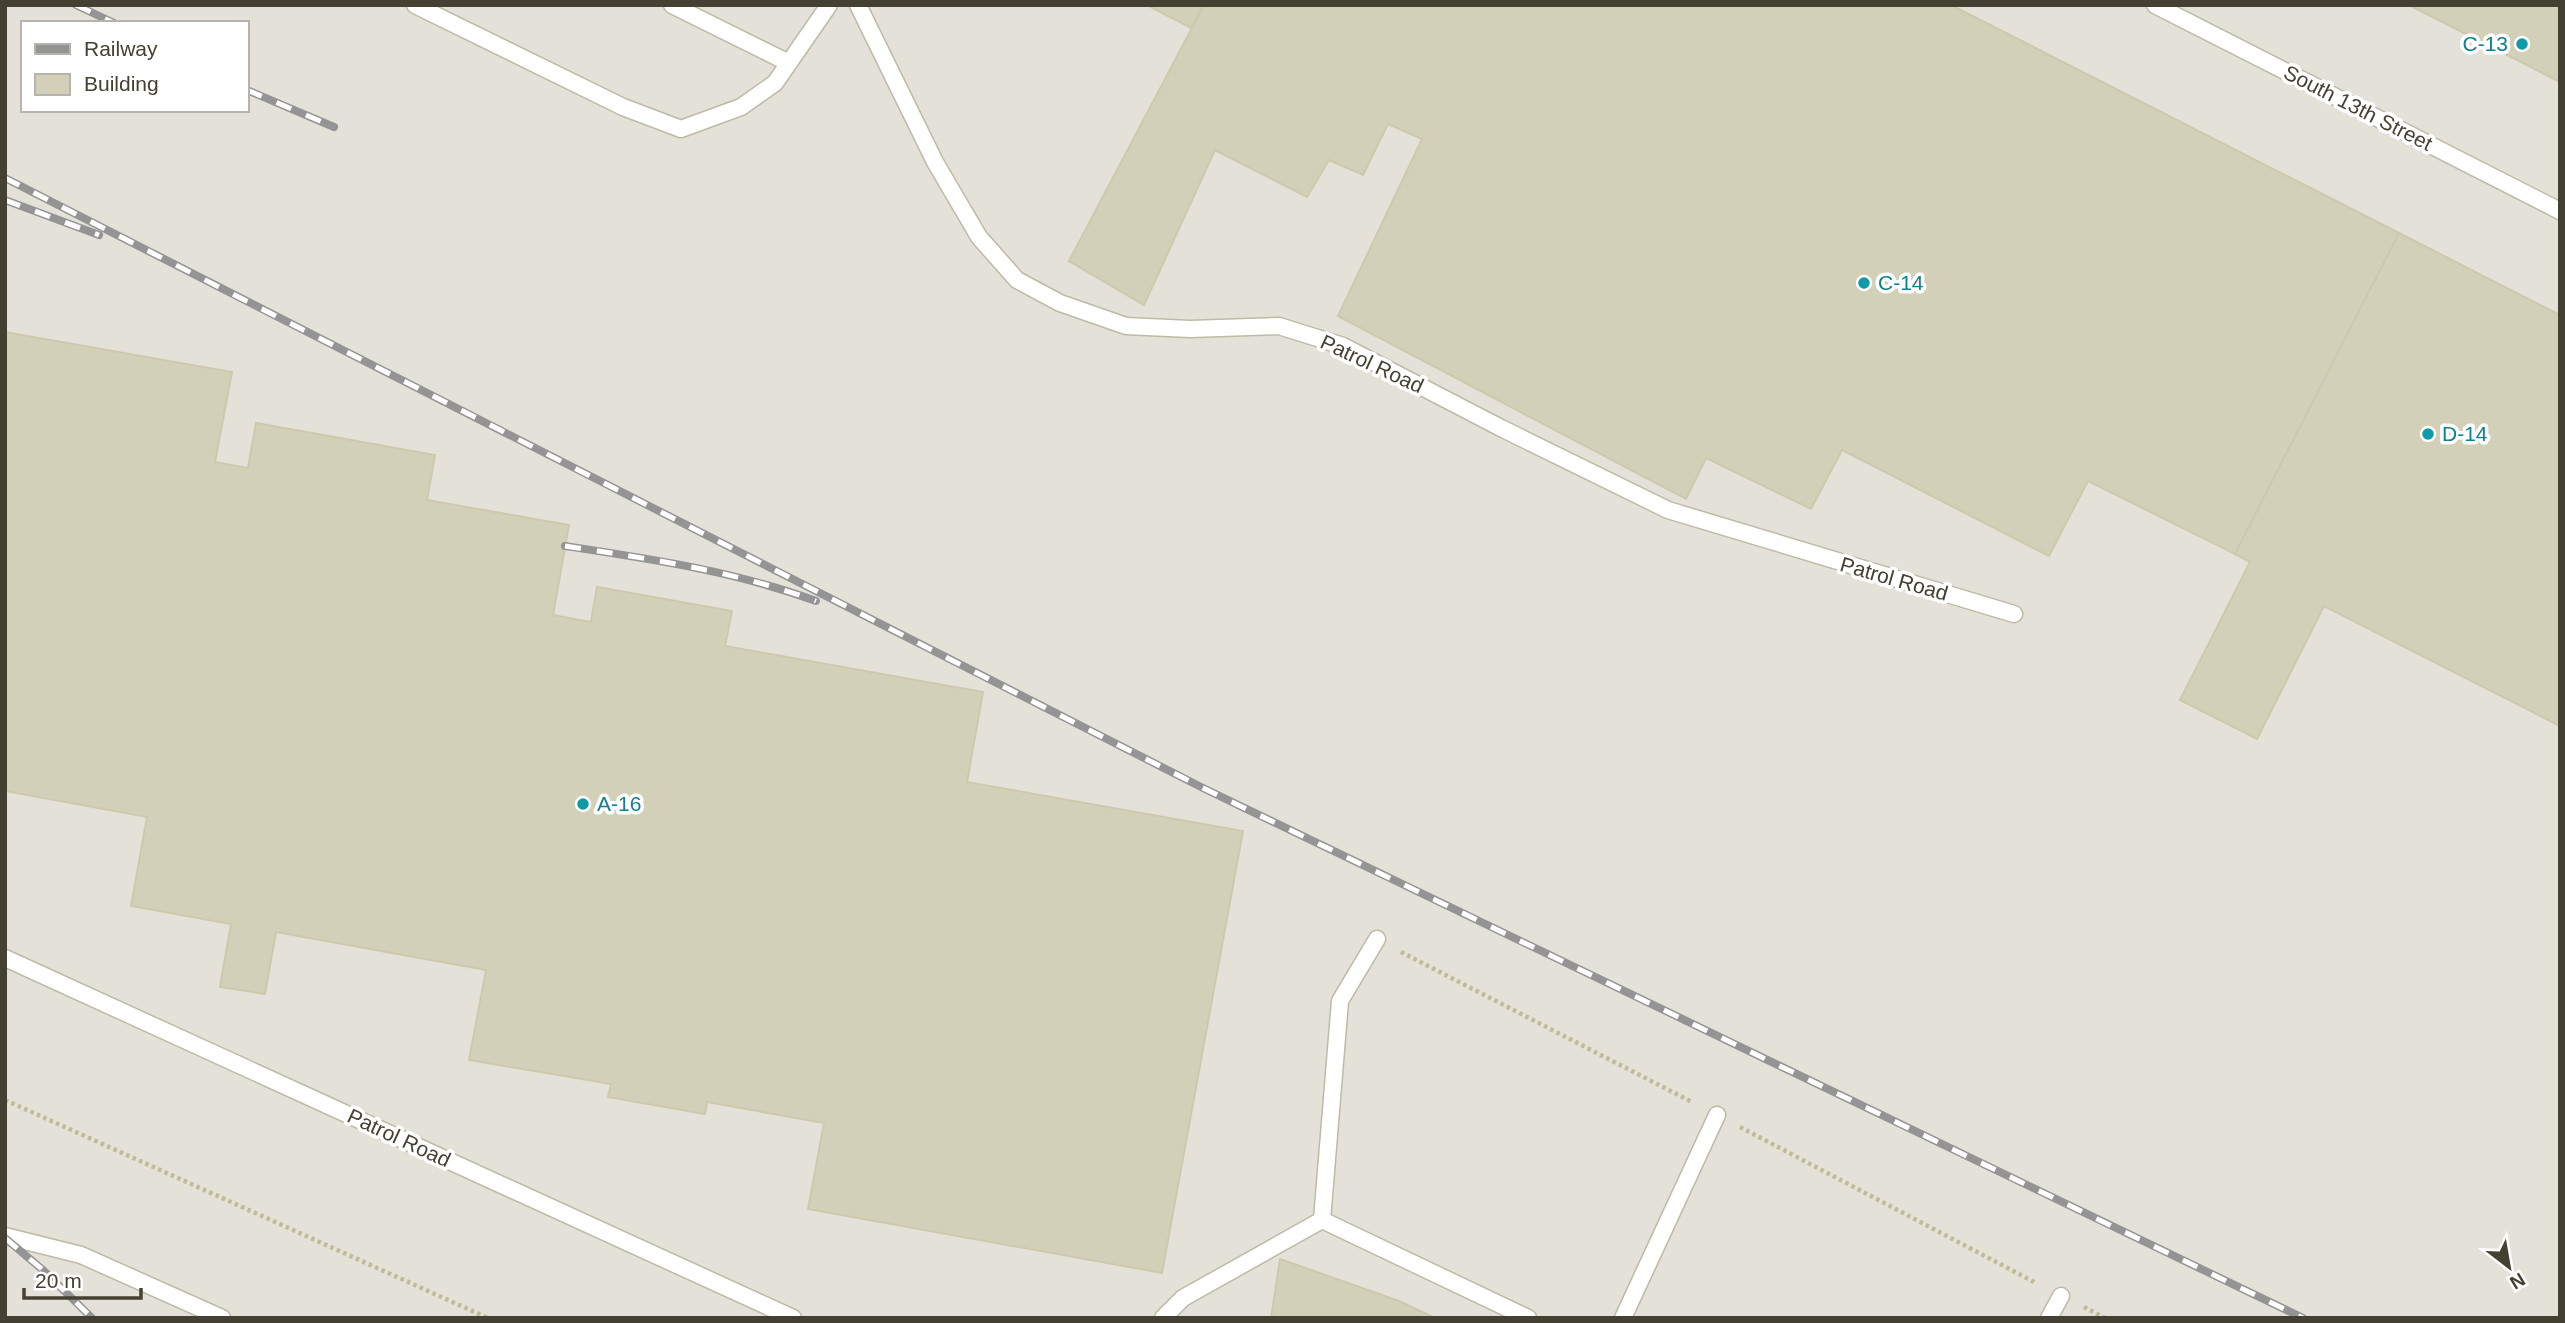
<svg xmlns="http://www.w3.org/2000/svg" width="2565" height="1323" font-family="Arial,sans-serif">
<rect width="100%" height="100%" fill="#f2f1e3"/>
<!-- industrial -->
<path fill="#e4e1d8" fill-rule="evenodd" d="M5,5H2560V1318H5ZM23,23H247V110H23Z"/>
<!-- building -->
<g fill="#d3d0b9" stroke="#cec9ac" stroke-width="2">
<path d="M1147,5H1204L1191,28Z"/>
<path d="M1204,5H1951L2399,233L2235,554L2088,481L2049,556L1842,450L1811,509L1706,458L1686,499L1338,316L1422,139L1388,124L1363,175L1329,160L1307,197L1215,150L1144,305L1069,261Z"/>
<path d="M2409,5H2560V82Z"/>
<path d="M2399,233L2560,315V726L2324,606L2257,739L2180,700L2250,562L2235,554Z"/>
<path d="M5,332L232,372L215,462L248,468L256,423L435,455L427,500L569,525L553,615L591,622L597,587L732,611L725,646L983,692L967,782L1243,831L1162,1273L808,1209L824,1123L707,1102L705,1114L608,1097L611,1084L469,1060L486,970L276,932L265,994L220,987L231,924L131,906L147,817L5,791Z"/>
<path d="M1280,1259L1399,1301L1435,1318H1271Z"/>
</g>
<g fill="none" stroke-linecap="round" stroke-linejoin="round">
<defs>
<g id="lane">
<path d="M415,5L623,107L681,129L741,107L775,83L829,5"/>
<path d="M672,5L789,63"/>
<path d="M858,5L935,162L979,237L1017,280L1060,303L1126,326L1190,329L1279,326L1343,346L1501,428L1668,510L2014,614"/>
<path d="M2155,5L2560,211"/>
<path d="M1377,939L1340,1001L1322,1220L1528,1318"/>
<path d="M5,958L793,1318"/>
<path d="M5,1236L81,1255L222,1318"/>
<path d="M1163,1318L1183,1298L1322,1220"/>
<path d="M1623,1318L1717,1115"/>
<path d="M2049,1318L2061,1296"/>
</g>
</defs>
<!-- lane casing -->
<use href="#lane" stroke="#bdbba6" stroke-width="19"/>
<!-- path -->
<g stroke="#bfbb97" stroke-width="4.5" stroke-dasharray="3.5 3.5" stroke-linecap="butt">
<path d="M1401,952L1692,1102"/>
<path d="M5,1100L488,1318"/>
<path d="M1740,1127L2036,1283"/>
<path d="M2084,1307L2105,1318"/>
</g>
<!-- lane -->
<use href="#lane" stroke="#fff" stroke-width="16"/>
<defs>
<g id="rail">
<path d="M76,5L114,23"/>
<path d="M247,90L334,127"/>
<path d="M5,178L1203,788L2303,1318"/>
<path d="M5,200L99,235"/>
<path d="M565,546C651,559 734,571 816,601"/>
<path d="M5,1238L43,1270L92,1318"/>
</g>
</defs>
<!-- rail casing -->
<use href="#rail" stroke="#949494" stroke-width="8"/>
<!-- rail -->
<use href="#rail" stroke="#fff" stroke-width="5" stroke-dasharray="16" stroke-linecap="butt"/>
</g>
<!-- markers -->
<g fill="#0f9aa8" stroke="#fff" stroke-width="2.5">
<circle cx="2522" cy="44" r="7"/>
<circle cx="1864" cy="283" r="7"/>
<circle cx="2428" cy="434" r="7"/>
<circle cx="583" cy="804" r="7"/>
</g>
<g text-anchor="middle" stroke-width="7" stroke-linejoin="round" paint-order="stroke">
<!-- culture labels -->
<g font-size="21" fill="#0d838f" stroke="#fff" text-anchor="start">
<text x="2508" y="51" text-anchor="end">C-13</text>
<text x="1878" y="290">C-14</text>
<text x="2442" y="441">D-14</text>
<text x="597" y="811">A-16</text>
</g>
<!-- street labels -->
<g font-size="21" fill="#444133" stroke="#fff">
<text transform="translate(2358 108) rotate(27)" y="7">South 13th Street</text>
<text transform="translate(1372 364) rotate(25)" y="7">Patrol Road</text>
<text transform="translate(1894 579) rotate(16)" y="7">Patrol Road</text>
<text transform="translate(399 1138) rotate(25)" y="7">Patrol Road</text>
</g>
</g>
<!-- border -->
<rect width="2565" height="1323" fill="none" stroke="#444133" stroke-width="14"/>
<!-- legend -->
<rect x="21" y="21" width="228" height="91" fill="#ffffff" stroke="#b4b3ad" stroke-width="2"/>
<rect x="35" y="44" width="35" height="10" fill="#949494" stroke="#b4b3ad" stroke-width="2"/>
<text x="84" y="56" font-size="21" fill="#444133">Railway</text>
<rect x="35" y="74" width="35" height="21" fill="#d3d0b9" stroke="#b4b3ad" stroke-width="2"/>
<text x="84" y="91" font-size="21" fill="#444133">Building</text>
<!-- north arrow -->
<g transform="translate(2509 1267) rotate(149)" stroke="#ffffff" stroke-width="5" paint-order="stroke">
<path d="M0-5L12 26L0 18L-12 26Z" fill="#444133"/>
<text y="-10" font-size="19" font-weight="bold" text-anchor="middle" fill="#444133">N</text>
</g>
<!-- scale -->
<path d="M24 1288v10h117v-10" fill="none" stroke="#444133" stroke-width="3.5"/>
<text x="35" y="1288" font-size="21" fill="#444133" stroke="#ffffff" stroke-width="5" paint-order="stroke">20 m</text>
</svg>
